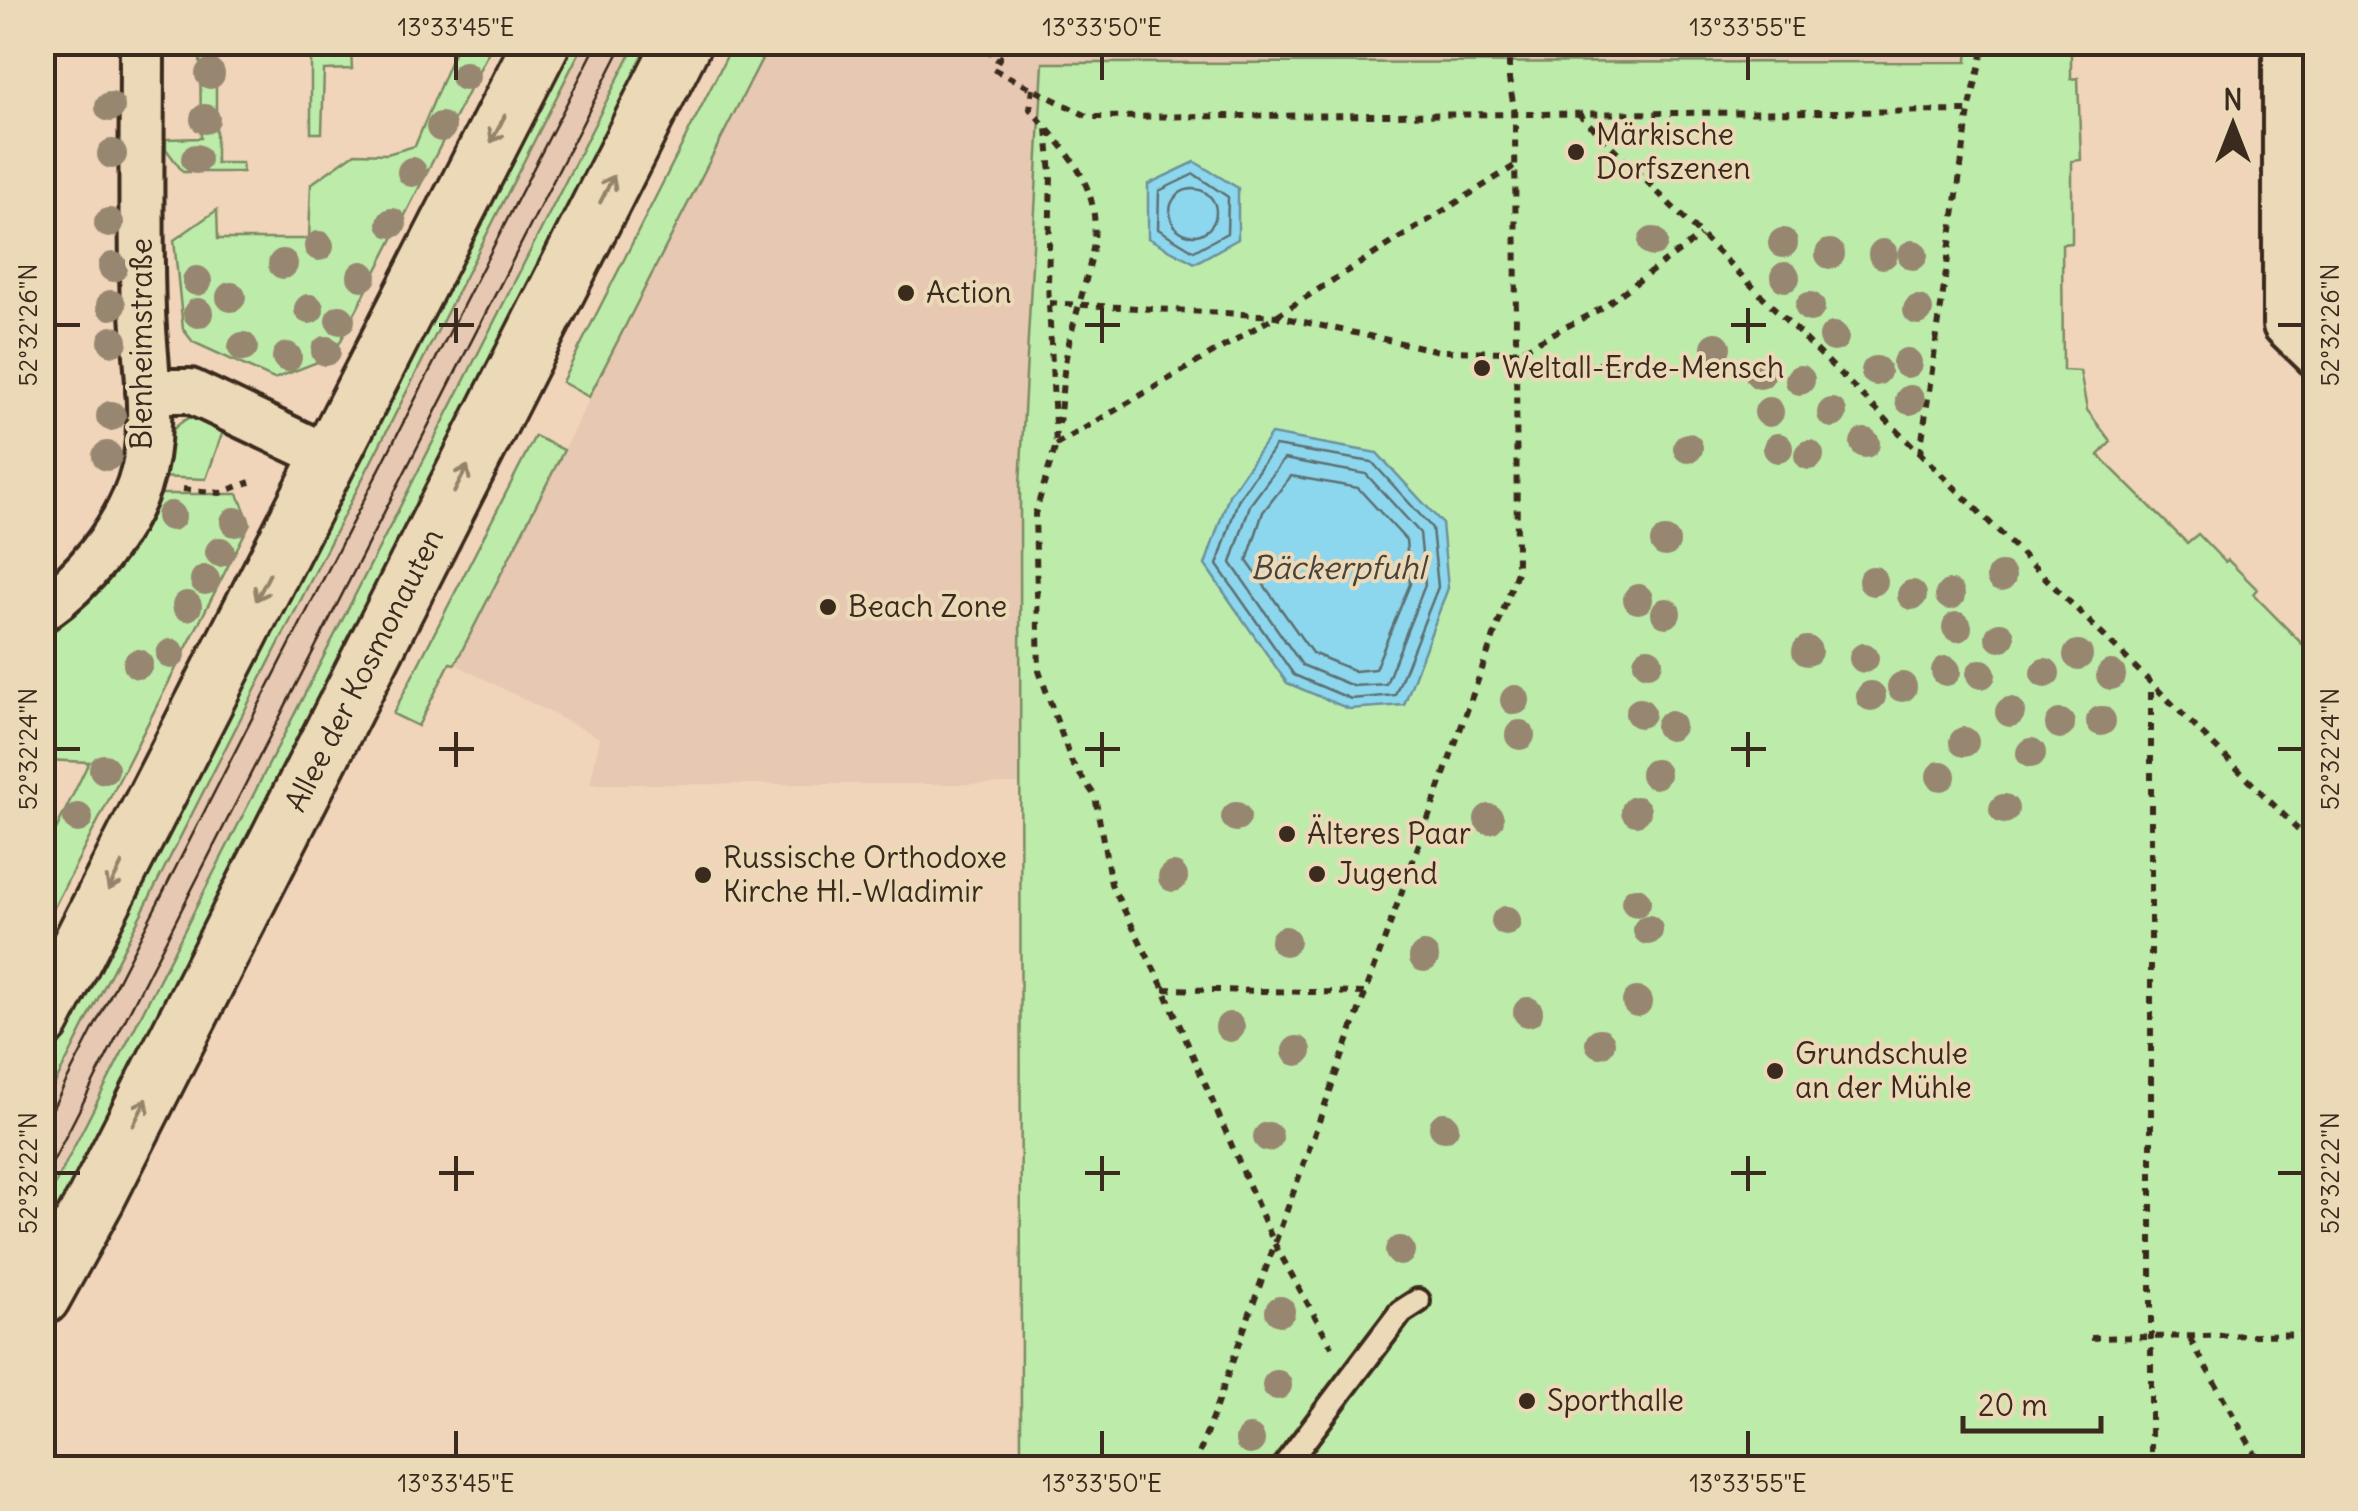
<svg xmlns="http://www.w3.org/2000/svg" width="2358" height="1511" font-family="Delius,sans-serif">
<rect width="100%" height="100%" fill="#f0d5ba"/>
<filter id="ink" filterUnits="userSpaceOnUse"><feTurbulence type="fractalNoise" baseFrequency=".01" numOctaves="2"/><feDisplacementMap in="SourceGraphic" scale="20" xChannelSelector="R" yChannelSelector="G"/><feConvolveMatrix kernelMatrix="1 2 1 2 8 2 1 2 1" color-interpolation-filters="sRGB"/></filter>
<g filter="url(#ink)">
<!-- built -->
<g fill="#e7c8b2">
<path d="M584,43H636L43,1208V1107Z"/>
<path d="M770,43H1968V62L1044,63L1021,464V784H590L600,738L455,664Z"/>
</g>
<!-- green -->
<g fill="#bdecaa" stroke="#7c8b64" stroke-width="2.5">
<path d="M734,42L770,43L589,397L562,382Z"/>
<path d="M200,43H216V163H242L243,172H183L166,149V139L201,138Z"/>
<path d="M311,43H324L325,50H351L352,69L324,70L322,133H311Z"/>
<path d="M458,43H493L333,356L274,379L193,342L183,329L174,240L217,210L218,239H309L311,184L355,153L387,154L415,146Z"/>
<path d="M566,43H584L43,1107V1069Z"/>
<path d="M636,43H657L43,1249V1208Z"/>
<path d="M1968,43H2071V79L2078,78L2081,160L2072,161V243L2062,244L2063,370L2080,371L2087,410L2111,442L2098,455L2187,543L2198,534L2225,562L2228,560L2257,589L2253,594L2311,653L2315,650V1468H1021L1020,485L1043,63L1967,62Z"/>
<path d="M2315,67V226H2294L2306,79Z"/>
<path d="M192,416H212L226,423L206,479L157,477C164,447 162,431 192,416Z"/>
<path d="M535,436L564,450L455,664L450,663L418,726L393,714Z"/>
<path d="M153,494H238L250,523L43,929L42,858L89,762L43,760V636L66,616Z"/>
</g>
<!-- water -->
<g fill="#8dd7ee" stroke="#6c929b" stroke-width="2.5">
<path d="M1195,162L1238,188V239L1195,263L1148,238V184Z"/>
<path d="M1271,434L1377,453L1442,523L1448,588L1404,705L1349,709L1287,683L1205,565L1229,495Z"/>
</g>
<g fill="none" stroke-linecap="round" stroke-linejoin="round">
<!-- shore -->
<g stroke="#5c6f71" stroke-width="2.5">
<path d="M1194,174L1228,197L1227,233L1194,251L1158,229L1159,191Z"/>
<circle cx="1193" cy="212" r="23"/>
<path d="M1275,446L1372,462L1432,528L1438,587L1395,695L1351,699L1294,675L1217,565L1238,500Z"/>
<path d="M1284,459L1366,474L1420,533L1425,585L1386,684L1353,686L1302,665L1231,563L1250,505Z"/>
<path d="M1291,476L1358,488L1406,540L1410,584L1375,669L1355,671L1312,653L1247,561L1263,512Z"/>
</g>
<defs>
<path id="service" d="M1283,1468L1401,1312L1418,1301"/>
<g id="minor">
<path d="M2285,42V325L2316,355"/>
<path d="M148,391H190L329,457"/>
<path d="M42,610C84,580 122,533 139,485C158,430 145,367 143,310C140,221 142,132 142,42"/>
</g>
<g id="secondary">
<path d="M42,1020L542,42"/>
<path id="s1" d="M42,1297L96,1199L683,42"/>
</g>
</defs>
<!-- service casing -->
<use href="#service" stroke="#3b2a1e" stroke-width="30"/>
<!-- minor casing -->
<use href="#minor" stroke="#3b2a1e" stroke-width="50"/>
<!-- secondary casing -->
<use href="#secondary" stroke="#3b2a1e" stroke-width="62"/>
<!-- path -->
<g stroke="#3b2a1e" stroke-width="6" stroke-dasharray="8 8" stroke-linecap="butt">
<path d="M970,42L1000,57L993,69L1089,117L1969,111"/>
<path d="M1033,88L1030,109L1047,128L1051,175L1048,283L1056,445L1035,514L1039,671L1072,763L1095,796L1111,884L1164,989L1274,1243L1332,1347"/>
<path d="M1578,113L2316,847"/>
<path d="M1048,130C1120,209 1093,247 1070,338C1063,366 1062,396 1059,424"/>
<path d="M1049,303L1276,316L1439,351L1518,352L1600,309L1700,236"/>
<path d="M1518,364H1656"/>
<path d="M1056,445L1276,316L1516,165"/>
<path d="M1920,454L1969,111L1985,42"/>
<path d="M183,489L220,493L250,482"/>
<path d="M1164,989L1364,993"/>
<path d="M2091,1338L2316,1334"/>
<path d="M2190,1339L2263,1468"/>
<path d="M1194,1468L1517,572L1515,114L1509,79V42"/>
<path d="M2151,1468V686"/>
</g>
<!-- service -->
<use href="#service" stroke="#ecd9b7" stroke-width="22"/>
<!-- minor -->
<use href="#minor" stroke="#ecd9b7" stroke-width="42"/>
<!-- secondary -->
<use href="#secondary" stroke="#ecd9b7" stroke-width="55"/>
<!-- tram -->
<g stroke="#3b2a1e" stroke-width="2.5">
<path d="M42,1129L598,42"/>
<path d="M42,1183L624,42"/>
</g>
</g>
<!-- trees -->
<g fill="#978770">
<circle cx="210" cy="74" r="15"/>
<circle cx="465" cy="76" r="15"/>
<circle cx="110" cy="107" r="15"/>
<circle cx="205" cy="119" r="15"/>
<circle cx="441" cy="127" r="15"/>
<circle cx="112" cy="154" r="15"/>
<circle cx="196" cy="159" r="15"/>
<circle cx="412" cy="172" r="15"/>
<circle cx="109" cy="223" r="15"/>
<circle cx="392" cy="223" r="15"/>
<circle cx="1653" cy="242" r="15"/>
<circle cx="1783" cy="243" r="15"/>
<circle cx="319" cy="246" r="15"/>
<circle cx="1830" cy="254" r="15"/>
<circle cx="1883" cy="254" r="15"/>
<circle cx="1913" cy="255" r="15"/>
<circle cx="283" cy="264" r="15"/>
<circle cx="113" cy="267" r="15"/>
<circle cx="362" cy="276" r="15"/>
<circle cx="1785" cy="277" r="15"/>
<circle cx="197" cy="281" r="15"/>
<circle cx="231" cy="297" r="15"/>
<circle cx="111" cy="305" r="15"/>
<circle cx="1810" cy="307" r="15"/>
<circle cx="309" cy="309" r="15"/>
<circle cx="1918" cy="310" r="15"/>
<circle cx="198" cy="313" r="15"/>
<circle cx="340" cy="320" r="15"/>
<circle cx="1834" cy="337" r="15"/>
<circle cx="113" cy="341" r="15"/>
<circle cx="243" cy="347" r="15"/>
<circle cx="1716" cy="347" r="15"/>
<circle cx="326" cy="351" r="15"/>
<circle cx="287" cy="357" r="15"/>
<circle cx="1907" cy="363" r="15"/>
<circle cx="1876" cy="371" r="15"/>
<circle cx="1760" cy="374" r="15"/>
<circle cx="1800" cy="380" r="15"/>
<circle cx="1910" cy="400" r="15"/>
<circle cx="1769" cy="412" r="15"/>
<circle cx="1832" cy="413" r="15"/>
<circle cx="111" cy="416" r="15"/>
<circle cx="1865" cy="443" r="15"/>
<circle cx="1688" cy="448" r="15"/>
<circle cx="1778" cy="448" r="15"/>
<circle cx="1809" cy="455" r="15"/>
<circle cx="107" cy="456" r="15"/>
<circle cx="171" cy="516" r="15"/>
<circle cx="235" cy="522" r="15"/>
<circle cx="1665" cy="542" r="15"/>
<circle cx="220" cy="552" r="15"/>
<circle cx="2001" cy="577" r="15"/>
<circle cx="205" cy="580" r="15"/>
<circle cx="1873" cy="581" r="15"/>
<circle cx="1912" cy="595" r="15"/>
<circle cx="1950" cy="595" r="15"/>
<circle cx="1638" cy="599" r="15"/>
<circle cx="187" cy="606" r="15"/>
<circle cx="1666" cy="613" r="15"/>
<circle cx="1957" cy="627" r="15"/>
<circle cx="2000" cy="637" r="15"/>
<circle cx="1807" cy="651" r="15"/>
<circle cx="171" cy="654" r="15"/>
<circle cx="2078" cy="655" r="15"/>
<circle cx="1864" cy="658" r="15"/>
<circle cx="1648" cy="662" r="15"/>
<circle cx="138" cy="664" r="15"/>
<circle cx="1946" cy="671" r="15"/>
<circle cx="2045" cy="673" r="15"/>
<circle cx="1981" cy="674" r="15"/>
<circle cx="2111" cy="675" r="15"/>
<circle cx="1902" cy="687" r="15"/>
<circle cx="1871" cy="696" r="15"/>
<circle cx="1515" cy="700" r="15"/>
<circle cx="2010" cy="712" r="15"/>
<circle cx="1640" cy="713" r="15"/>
<circle cx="2101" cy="721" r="15"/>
<circle cx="2060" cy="724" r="15"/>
<circle cx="1670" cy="726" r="15"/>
<circle cx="1520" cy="735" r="15"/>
<circle cx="1964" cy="742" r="15"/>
<circle cx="2031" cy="753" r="15"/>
<circle cx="104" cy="769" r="15"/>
<circle cx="1655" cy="774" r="15"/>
<circle cx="1941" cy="776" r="15"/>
<circle cx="2004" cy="809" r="15"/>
<circle cx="1636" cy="811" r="15"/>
<circle cx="1236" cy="817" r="15"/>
<circle cx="78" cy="818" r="15"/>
<circle cx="1489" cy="819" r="15"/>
<circle cx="1173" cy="877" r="15"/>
<circle cx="1636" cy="902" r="15"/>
<circle cx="1506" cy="921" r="15"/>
<circle cx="1648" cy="930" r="15"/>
<circle cx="1285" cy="941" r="15"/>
<circle cx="1424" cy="957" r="15"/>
<circle cx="1637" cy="1002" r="15"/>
<circle cx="1528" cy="1012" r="15"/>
<circle cx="1230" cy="1027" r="15"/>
<circle cx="1600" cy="1043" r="15"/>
<circle cx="1297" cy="1051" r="15"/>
<circle cx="1444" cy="1127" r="15"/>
<circle cx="1268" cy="1137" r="15"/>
<circle cx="1400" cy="1251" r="15"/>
<circle cx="1280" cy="1311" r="15"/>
<circle cx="1277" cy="1385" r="15"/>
<circle cx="1250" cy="1440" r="15"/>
</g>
<!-- one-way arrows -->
<defs><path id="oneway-shaft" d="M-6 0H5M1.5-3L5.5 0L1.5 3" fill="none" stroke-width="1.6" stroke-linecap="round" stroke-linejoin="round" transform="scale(2.5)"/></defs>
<g stroke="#94826a">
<use href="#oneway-shaft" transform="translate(498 129) rotate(117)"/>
<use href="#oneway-shaft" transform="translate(607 189) rotate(-63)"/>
<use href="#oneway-shaft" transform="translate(461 479) rotate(-63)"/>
<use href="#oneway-shaft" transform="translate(263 587) rotate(117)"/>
<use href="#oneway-shaft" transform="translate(115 877) rotate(117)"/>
<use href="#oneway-shaft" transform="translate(140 1112) rotate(-63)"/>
</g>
</g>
<!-- ticks -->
<path fill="none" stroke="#3b2a1e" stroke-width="4" d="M456,55V80M1102,55V80M1748,55V80M456,308V343M1102,308V343M1748,308V343M55,325H80M439,325H474M1085,325H1120M1731,325H1766M2278,325H2303M456,732V767M1102,732V767M1748,732V767M55,749H80M439,749H474M1085,749H1120M1731,749H1766M2278,749H2303M456,1156V1191M1102,1156V1191M1748,1156V1191M55,1173H80M439,1173H474M1085,1173H1120M1731,1173H1766M2278,1173H2303M456,1431V1456M1102,1431V1456M1748,1431V1456"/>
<!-- markers -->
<g fill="#3b2a1e" stroke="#ecd9b7" stroke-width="4">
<circle cx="1576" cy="152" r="10"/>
<circle cx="906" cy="293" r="10"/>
<circle cx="1482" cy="368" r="10"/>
<circle cx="828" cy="607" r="10"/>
<circle cx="1287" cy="834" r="10"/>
<circle cx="1317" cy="874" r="10"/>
<circle cx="703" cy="875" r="10"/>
<circle cx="1775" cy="1071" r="10"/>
<circle cx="1527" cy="1401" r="10"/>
</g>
<g text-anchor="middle" stroke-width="8" stroke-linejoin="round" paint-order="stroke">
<!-- poi labels -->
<g font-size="30" fill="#3b2a1e" stroke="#ecd9b7" text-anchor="start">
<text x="1596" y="145">Märkische<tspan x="1596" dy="34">Dorfszenen</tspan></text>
<text x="926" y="303">Action</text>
<text x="1502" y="378">Weltall-Erde-Mensch</text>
<text x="848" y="617">Beach Zone</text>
<text x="1307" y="844">Älteres Paar</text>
<text x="723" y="868">Russische Orthodoxe<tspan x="723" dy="34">Kirche Hl.-Wladimir</tspan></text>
<text x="1337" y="884">Jugend</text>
<text x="1795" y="1064">Grundschule<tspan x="1795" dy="34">an der Mühle</tspan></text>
<text x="1547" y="1411">Sporthalle</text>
</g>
<!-- street labels -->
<g font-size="30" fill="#3b2a1e" stroke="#ecd9b7">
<text transform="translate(142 344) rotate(-90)" y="10">Blenheimstraße</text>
<text dy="10" stroke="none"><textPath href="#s1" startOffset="705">Allee der Kosmonauten</textPath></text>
</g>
<!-- water labels -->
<g font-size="32" font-style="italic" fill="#47443d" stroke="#ecd9b7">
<text x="1338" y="579">Bäckerpfuhl</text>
</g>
</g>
<!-- margin -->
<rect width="2358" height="1511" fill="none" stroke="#ecd9b7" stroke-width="110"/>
<!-- north arrow -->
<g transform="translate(2233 125)" stroke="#ecd9b7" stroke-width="8" paint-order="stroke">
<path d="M0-8L18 38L0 25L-18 38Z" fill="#3b2a1e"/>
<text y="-15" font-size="28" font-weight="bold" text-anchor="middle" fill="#3b2a1e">N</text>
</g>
<!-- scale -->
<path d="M1963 1416v15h138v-15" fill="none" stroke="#3b2a1e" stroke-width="5"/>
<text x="1978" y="1416" font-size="30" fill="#3b2a1e" stroke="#ecd9b7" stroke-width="8" paint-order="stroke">20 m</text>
<rect x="55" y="55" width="2248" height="1401" fill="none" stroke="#3b2a1e" stroke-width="4"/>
<g font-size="25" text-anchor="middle" fill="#3b2a1e">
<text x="456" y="36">13°33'45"E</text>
<text x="1102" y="36">13°33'50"E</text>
<text x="1748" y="36">13°33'55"E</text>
<text transform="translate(28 325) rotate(-90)" y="9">52°32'26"N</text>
<text transform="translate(2330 325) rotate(-90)" y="9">52°32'26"N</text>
<text transform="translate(28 749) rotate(-90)" y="9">52°32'24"N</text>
<text transform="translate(2330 749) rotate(-90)" y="9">52°32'24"N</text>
<text transform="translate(28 1173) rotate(-90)" y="9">52°32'22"N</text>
<text transform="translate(2330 1173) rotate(-90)" y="9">52°32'22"N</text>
<text x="456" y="1492">13°33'45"E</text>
<text x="1102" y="1492">13°33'50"E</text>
<text x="1748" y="1492">13°33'55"E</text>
</g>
</svg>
